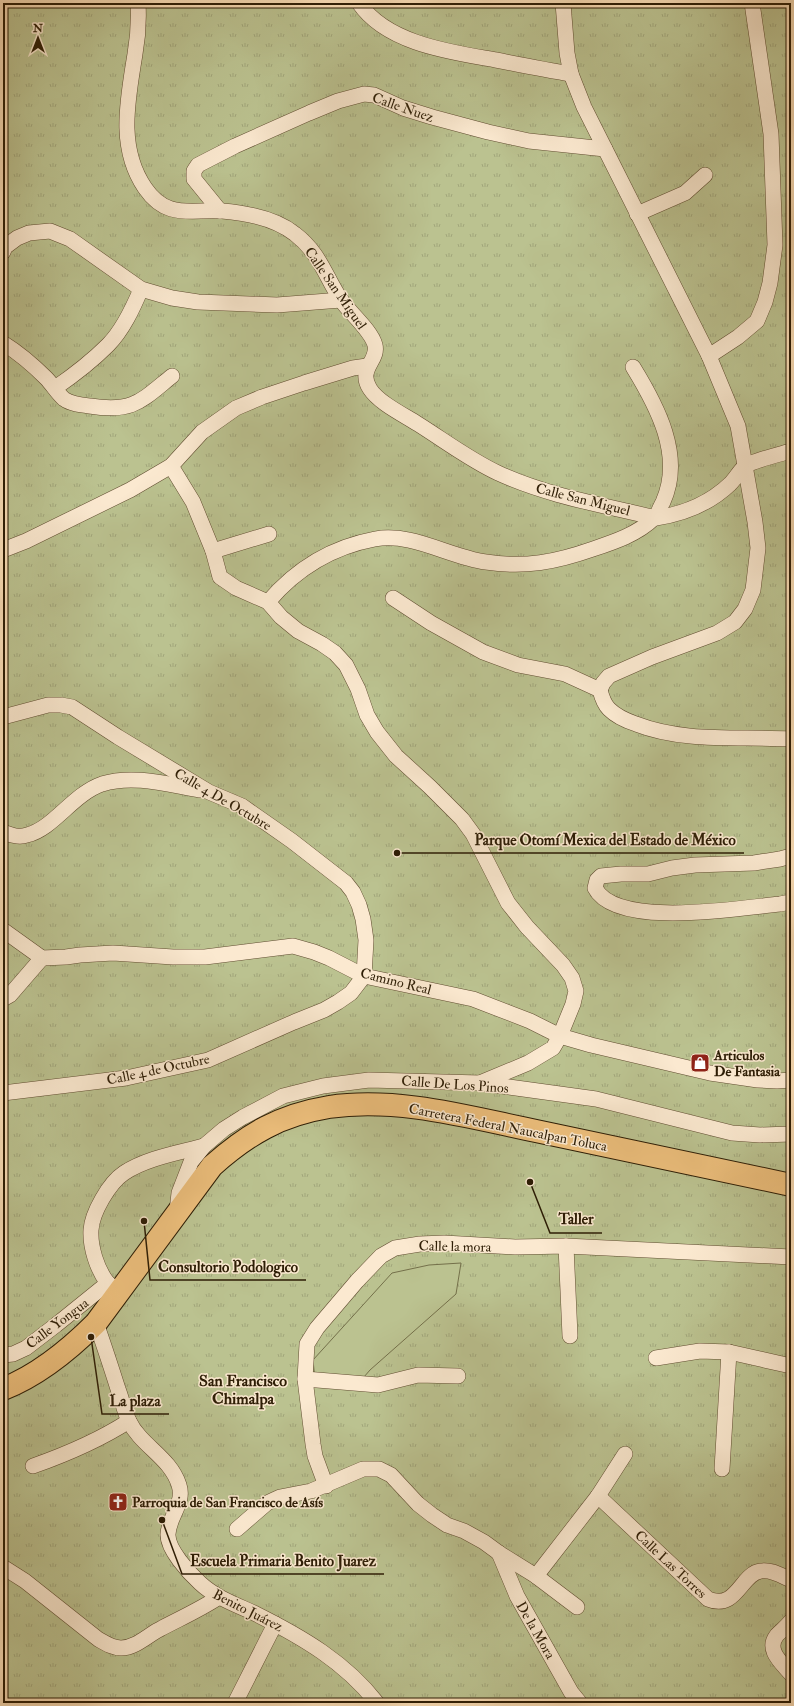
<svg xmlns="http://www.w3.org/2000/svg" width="794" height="1706" font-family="'IM FELL Double Pica',serif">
<defs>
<pattern id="park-tufts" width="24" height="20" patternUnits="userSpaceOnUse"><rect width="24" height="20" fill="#bbc290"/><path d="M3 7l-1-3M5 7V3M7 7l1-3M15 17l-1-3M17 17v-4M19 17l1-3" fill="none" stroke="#a1a67b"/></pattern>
</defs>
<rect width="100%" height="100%" fill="#f9ddb6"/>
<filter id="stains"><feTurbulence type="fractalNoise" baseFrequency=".005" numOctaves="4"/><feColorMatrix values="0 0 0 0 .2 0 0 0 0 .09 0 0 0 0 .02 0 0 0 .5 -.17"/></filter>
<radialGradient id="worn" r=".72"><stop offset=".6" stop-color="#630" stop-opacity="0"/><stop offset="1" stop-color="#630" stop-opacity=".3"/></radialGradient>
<!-- park -->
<rect fill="url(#park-tufts)" stroke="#74704a" x="3" y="3" width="788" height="1700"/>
<!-- pitch -->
<path fill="#bbc290" stroke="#74704a" d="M461,1263L456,1294L370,1370L357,1385L315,1380L313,1360L392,1273L429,1265Z"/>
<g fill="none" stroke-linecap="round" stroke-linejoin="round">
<defs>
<g id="street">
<path d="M138,3C139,20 138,37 135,54C128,99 117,147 145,188C167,220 190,209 222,211C247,213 275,218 295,234C320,253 325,276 341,300C350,313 371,330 375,345C379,361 357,369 370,389C379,403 404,415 418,424C445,441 470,460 498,473C548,496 603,505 656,518C683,514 710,503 730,484C735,479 739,472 744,467C751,461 781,454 791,451"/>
<path d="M359,3C387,44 451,52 496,60C521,65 546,70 571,74"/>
<path d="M563,3L567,53L571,74L584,107L709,356L738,426L755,522L758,548L753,590L745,609L735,622L717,633L652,657L609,676L603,683L600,690"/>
<path d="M220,211L194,179V171L198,165L235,146L309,113L338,101L364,94L374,95L403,108L432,117L488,132L529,141L605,149"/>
<path d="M637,214L685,193L705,175"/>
<path d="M3,252L5,247L17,238L29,233L50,231L70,239L141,289L172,298L198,302L277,305L341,300"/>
<path d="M3,343C19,353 32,364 46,378C52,384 57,393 64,399C71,404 81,405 90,406C133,413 141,401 172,376"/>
<path d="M709,356L738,337L757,321L765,302L770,283L775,245L771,134L752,3"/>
<path d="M55,388C74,375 92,361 108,345C123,330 133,308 141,289"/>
<path d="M171,466L193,502L213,551L220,577L236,588L268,602L281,617L298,631L322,644L335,653L346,665L358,689L367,715L377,732L396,756L430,787L462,819L473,834L508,903L527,927L563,965L572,978L576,991L573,1004L560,1036L553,1048L528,1063L480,1083"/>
<path d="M3,550L26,541L130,490L171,466L202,432L236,408L262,397L304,383L353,368L367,366"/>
<path d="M213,551L269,534"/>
<path d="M393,598L431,623L483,652L518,665L565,674L600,690"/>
<path d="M268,602C296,569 332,547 375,539C412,532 449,557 486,562C525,568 556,562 593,549C614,542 638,534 654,518C658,515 660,507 663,502C684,456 657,406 633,367"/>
<path d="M600,690C602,698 604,704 609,709C616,716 627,721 636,724C685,743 739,736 791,739"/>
<path d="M3,717L48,705H61L72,707L118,737L209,792L242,806L292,841L346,883L353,892L359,905L363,919L366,940L364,976L351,993L338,1002L324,1010L294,1022L208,1060L126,1078L3,1093"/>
<path d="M3,832C11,835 19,838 27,835C53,829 73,794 102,784C134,774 169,785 200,790"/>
<path d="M791,856L780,859L754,863L695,865L672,868L648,874H621L601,876L597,880L595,888C616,929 740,908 780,904L791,902"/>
<path d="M3,930L42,958L66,957L80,955L113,953L173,957H205L293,946L314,952L329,958L364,976L473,999L530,1021L560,1036L591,1045L710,1073L758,1080L777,1081L791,1080"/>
<path d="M3,999L10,995L42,958"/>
<path d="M177,1211L179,1193L191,1162L204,1146L224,1129L243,1117L283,1096L323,1086L369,1080L480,1083L596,1099L732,1133L760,1135L791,1134"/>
<path d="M566,1246L570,1336"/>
<path d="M120,1291C116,1288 110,1286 107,1282C97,1269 90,1247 91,1230C92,1213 109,1183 124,1173C147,1158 178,1153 204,1146"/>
<path d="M96,1323C104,1345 111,1367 118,1389C122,1399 124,1411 129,1421C141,1446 170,1457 179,1485C185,1503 169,1516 168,1534C167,1549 189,1573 200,1583C216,1598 237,1605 256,1614C302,1637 345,1662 377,1703"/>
<path d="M3,1355L13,1354L26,1348L56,1325L108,1283"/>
<path d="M656,1358L700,1351L729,1352L791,1366"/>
<path d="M305,1379L378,1385L418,1375L458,1376"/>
<path d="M33,1466C67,1454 98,1441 129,1421"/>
<path d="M722,1469L729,1352"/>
<path d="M326,1486L315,1456L313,1444L305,1379L307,1344L317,1328L357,1281L381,1256L395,1248L420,1244L444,1243L515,1247L566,1246L791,1257"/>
<path d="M598,1496L708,1599C737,1611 741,1573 761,1571C771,1569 782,1576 791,1580"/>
<path d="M237,1529L267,1503L280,1497L311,1491L363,1469H379L391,1475L418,1504L432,1515L447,1525L464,1531L484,1542L499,1553L536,1576L577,1607"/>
<path d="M499,1553L517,1596L571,1692L580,1703"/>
<path d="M3,1567L25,1581L98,1639C105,1643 112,1648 121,1648C136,1648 149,1634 162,1628C181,1618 201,1609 219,1597"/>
<path d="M536,1576L598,1496L625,1454"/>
<path d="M791,1621C787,1626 782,1630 777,1635C765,1650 782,1663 791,1674"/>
<path d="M235,1703L275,1624"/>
</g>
<path id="primary" d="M3,1389C39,1375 69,1350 96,1323L212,1166C248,1134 280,1115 329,1107C398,1097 468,1117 536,1131C621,1149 706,1167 791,1185"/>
</defs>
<!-- street casing -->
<use href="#street" stroke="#604d31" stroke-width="16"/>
<!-- primary casing -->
<use href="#primary" stroke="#2d1d05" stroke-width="24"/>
<!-- street -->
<use href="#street" stroke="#fbe9d0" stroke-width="15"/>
<!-- primary -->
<use href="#primary" stroke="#ecbe7b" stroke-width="22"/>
</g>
<!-- icons -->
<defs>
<symbol id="shop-square" viewBox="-11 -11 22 22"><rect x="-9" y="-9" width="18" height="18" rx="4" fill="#8f2418" stroke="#fbe9d0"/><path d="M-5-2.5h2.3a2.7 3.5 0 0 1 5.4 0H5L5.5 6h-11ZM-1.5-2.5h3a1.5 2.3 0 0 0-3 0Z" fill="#fff"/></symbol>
<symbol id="church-square" viewBox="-11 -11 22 22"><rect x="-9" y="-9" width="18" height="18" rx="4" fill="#8f2418" stroke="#fbe9d0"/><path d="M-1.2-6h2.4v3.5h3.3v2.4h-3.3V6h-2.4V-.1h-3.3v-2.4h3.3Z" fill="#fff"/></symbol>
</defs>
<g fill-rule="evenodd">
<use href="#shop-square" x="689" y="1052" width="22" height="22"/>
<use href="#church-square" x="107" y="1491" width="22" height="22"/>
</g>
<g text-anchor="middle" stroke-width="3" stroke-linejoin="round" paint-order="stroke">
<!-- street labels -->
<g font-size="14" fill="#2d1d05" stroke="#fbe9d0">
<text transform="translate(403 107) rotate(19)" y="5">Calle Nuez</text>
<text transform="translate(336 288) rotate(55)" y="5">Calle San Miguel</text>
<text transform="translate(583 499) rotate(14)" y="5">Calle San Miguel</text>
<text transform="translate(223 799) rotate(30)" y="5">Calle 4 De Octubre</text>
<text transform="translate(396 981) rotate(14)" y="5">Camino Real</text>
<text transform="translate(158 1069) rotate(-12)" y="5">Calle 4 de Octubre</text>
<text transform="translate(455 1084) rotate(4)" y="5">Calle De Los Pinos</text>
<text transform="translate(508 1127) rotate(11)" y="5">Carretera Federal Naucalpan Toluca</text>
<text transform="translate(455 1246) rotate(1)" y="5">Calle la mora</text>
<text transform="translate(57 1323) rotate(-37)" y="5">Calle Yongua</text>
<text transform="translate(671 1564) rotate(43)" y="5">Calle Las Torres</text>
<text transform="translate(248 1610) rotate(27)" y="5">Benito Juárez</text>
<text transform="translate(536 1630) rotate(60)" y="5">De la Mora</text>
</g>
<!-- poi labels -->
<g font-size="14" font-weight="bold" fill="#2d1d05" stroke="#fbe9d0" text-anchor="start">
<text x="714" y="1060">Articulos<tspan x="714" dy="16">De Fantasia</tspan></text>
<text x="132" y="1507">Parroquia de San Francisco de Asís</text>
</g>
<!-- quarter labels -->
<g font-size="16" font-weight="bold" fill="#2d1d05" stroke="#fbe9d0">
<text x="243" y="1386">San Francisco<tspan x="243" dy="18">Chimalpa</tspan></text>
</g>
</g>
<!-- callouts -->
<path fill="none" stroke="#2d1d05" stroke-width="1.5" d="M397 853L467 853H744M530 1182L550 1233H602M144 1221L150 1280H306M91 1337L102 1414H169M162 1520L182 1574H384"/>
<g fill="#2d1d05" stroke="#fbe9d0" stroke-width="1.5">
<circle cx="397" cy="853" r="4"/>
<circle cx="530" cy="1182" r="4"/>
<circle cx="144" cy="1221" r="4"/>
<circle cx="91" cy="1337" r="4"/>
<circle cx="162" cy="1520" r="4"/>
</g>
<g font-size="15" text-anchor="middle" font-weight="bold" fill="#2d1d05" stroke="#fbe9d0" stroke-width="3" stroke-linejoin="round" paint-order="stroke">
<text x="605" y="845">Parque Otomí Mexica del Estado de México</text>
<text x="576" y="1224">Taller</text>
<text x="228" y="1272">Consultorio Podologico</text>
<text x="135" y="1406">La plaza</text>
<text x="283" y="1566">Escuela Primaria Benito Juarez</text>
</g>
<!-- margin -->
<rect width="794" height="1706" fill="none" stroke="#f9ddb6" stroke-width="16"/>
<rect x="4" y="4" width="786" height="1698" fill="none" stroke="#2d1d05" stroke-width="2"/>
<rect x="8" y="8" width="778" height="1690" fill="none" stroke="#2d1d05"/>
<!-- north arrow -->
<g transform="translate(38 38)" stroke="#fbe9d0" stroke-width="3" paint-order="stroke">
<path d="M0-3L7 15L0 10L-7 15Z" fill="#2d1d05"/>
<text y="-6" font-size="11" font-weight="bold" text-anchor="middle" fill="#2d1d05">N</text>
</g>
<rect width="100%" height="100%" filter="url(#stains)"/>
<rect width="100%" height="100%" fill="url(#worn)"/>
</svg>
